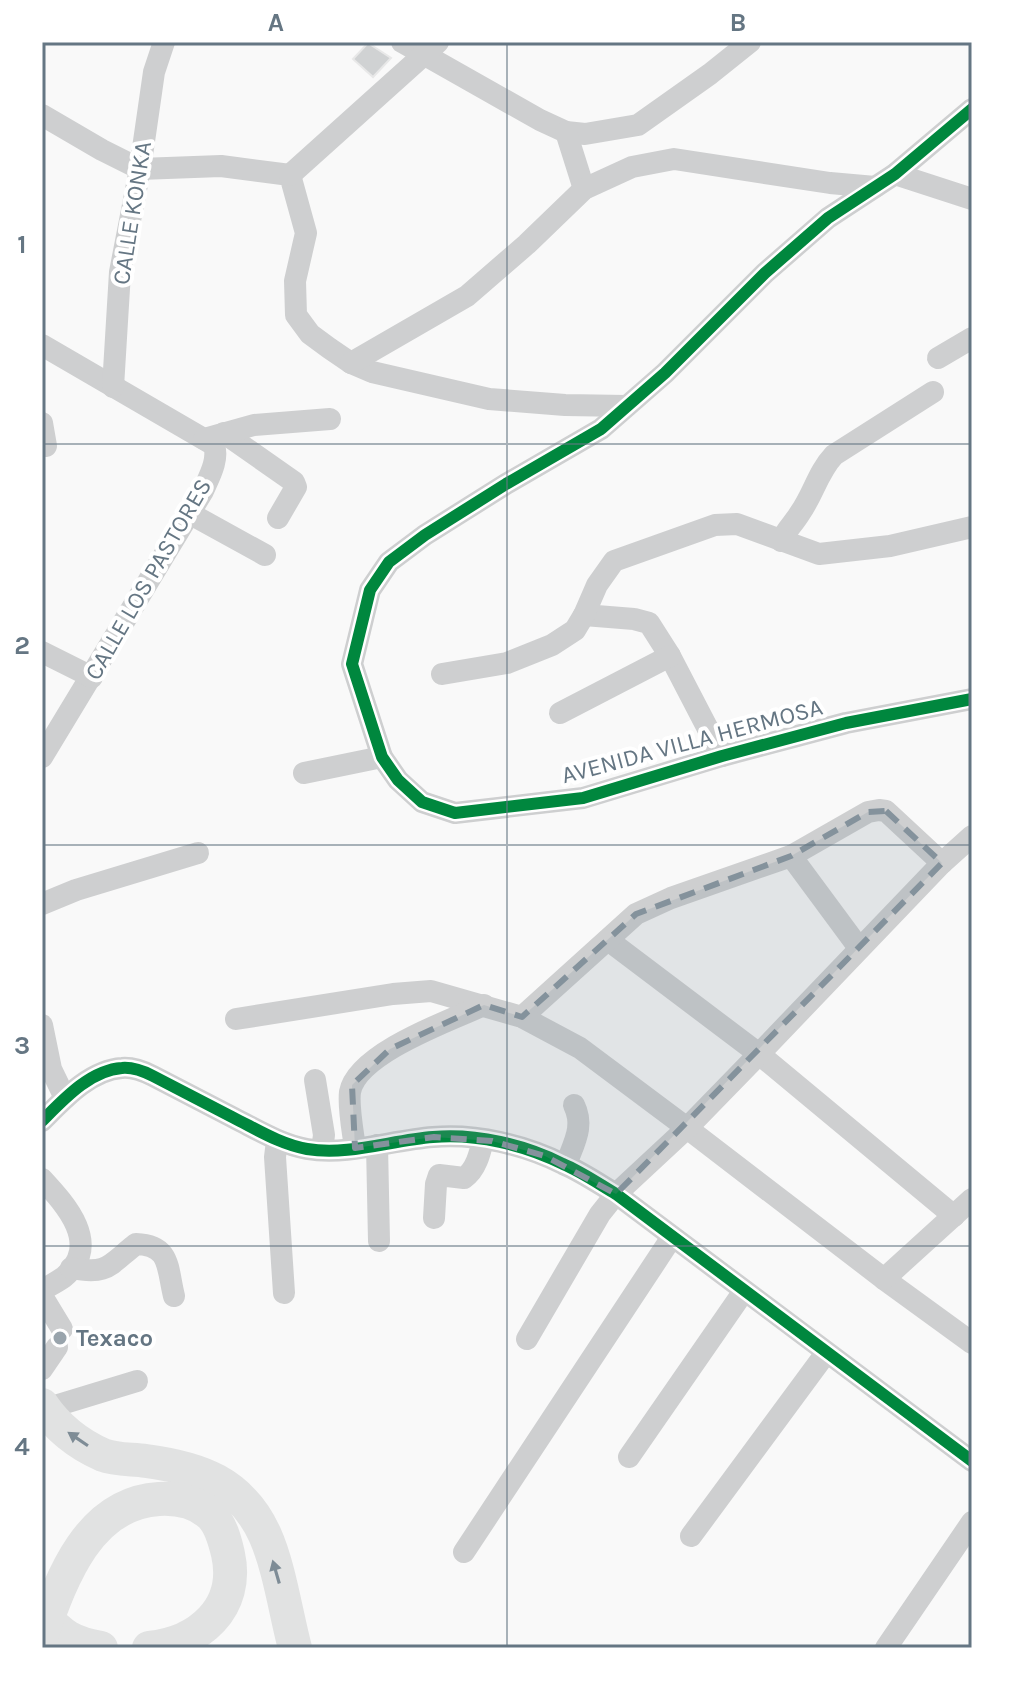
<svg xmlns="http://www.w3.org/2000/svg" width="1014" height="1690" font-family="Karla,sans-serif">
<rect width="100%" height="100%" fill="#f9f9f9"/>
<!-- building -->
<path fill="#d0d2d3" stroke="#e8e8e8" stroke-width="2" d="M368,43L391,58L373,77L353,59Z"/>
<g fill="none" stroke-linecap="round" stroke-linejoin="round">
<!-- minor -->
<g stroke="#cecfd0" stroke-width="22">
<path d="M402,42L540,120L566,132L585,134L638,125L710,74L750,42"/>
<path d="M972,109L895,174L828,218L765,273L665,373L601,429L506,484L425,535L389,562L370,590L352,664L382,757L398,780L422,802L455,813L583,798L722,756L846,723L972,699"/>
<path d="M42,115L102,150L140,169L221,166L290,175L306,233L295,281L296,315L310,334L329,348L351,363L372,372L489,399L565,405L626,406"/>
<path d="M566,132L584,189"/>
<path d="M895,174L972,199"/>
<path d="M290,175L438,42"/>
<path d="M42,345L214,445C219,460 209,477 203,491L42,757"/>
<path d="M938,358L972,338"/>
<path d="M351,363L467,296L527,244L584,189L632,167L674,159L830,183L875,187"/>
<path d="M113,387L120,272L140,169L154,72L164,42"/>
<path d="M42,423L46,446"/>
<path d="M224,433L294,482L296,487L278,518"/>
<path d="M204,439L254,425L330,419"/>
<path d="M189,513L265,555"/>
<path d="M781,541C786,530 794,523 800,513C813,495 818,472 834,455L933,392"/>
<path d="M584,615L634,619L649,623L670,656L722,756"/>
<path d="M42,652L92,677"/>
<path d="M442,674L507,663L552,645L575,630L584,615L597,585L614,561L715,525L737,524L819,554L890,546L972,527"/>
<path d="M560,713L670,656"/>
<path d="M304,773L382,757"/>
<path d="M791,856L859,948"/>
<path d="M42,904L76,890L198,853"/>
<path d="M608,940L759,1054L954,1216"/>
<path d="M522,1017L636,914L671,898L791,856L868,812L879,810L886,811L942,863"/>
<path d="M236,1019L393,994L431,991L522,1017L580,1048L687,1128L884,1279L972,1343"/>
<path d="M42,1025L51,1069L65,1098"/>
<path d="M315,1080L324,1135L322,1150"/>
<path d="M42,1121C63,1100 90,1070 122,1068C133,1067 143,1071 153,1076C180,1090 207,1104 234,1118C258,1130 280,1144 307,1149C348,1156 392,1140 433,1137C476,1133 525,1145 563,1164C582,1172 599,1184 616,1194L972,1461"/>
<path d="M277,1141L275,1157L284,1293"/>
<path d="M377,1145L379,1241"/>
<path d="M355,1148C353,1132 348,1107 350,1092C357,1053 451,1020 484,1005"/>
<path d="M566,1165C573,1144 585,1127 574,1105"/>
<path d="M42,1179C66,1205 102,1244 64,1277C57,1282 49,1286 42,1290"/>
<path d="M434,1218L436,1184L439,1175L464,1178C476,1170 480,1153 483,1140"/>
<path d="M71,1268C108,1275 108,1266 136,1244C171,1245 167,1268 174,1296"/>
<path d="M884,1279L972,1199"/>
<path d="M42,1296L62,1329"/>
<path d="M527,1339L600,1214L616,1194L687,1128L759,1054L942,863L972,836"/>
<path d="M42,1369L57,1347"/>
<path d="M45,1409L137,1381"/>
<path d="M629,1457L744,1291"/>
<path d="M691,1536L826,1353"/>
<path d="M464,1552L672,1237"/>
<path d="M886,1648L972,1522"/>
</g>
<!-- highway -->
<g stroke="#e1e2e2" stroke-width="34">
<path d="M42,1405C57,1427 78,1444 103,1455C116,1460 132,1459 146,1461C199,1468 241,1482 265,1535C279,1566 286,1614 295,1648"/>
<path d="M42,1614C62,1636 72,1643 101,1648"/>
<path d="M42,1634C62,1577 89,1503 159,1499C177,1498 197,1502 211,1515C221,1525 225,1541 228,1554C240,1608 199,1643 149,1648"/>
</g>
<defs>
<g id="cycleway">
<path d="M972,109L895,174L828,218L765,273L665,373L601,429L506,484L425,535L389,562L370,590L352,664L382,757L398,780L422,802L455,813L583,798L722,756L846,723L972,699"/>
<path d="M42,1121C63,1100 90,1070 122,1068C133,1067 143,1071 153,1076C180,1090 207,1104 234,1118C258,1130 280,1144 307,1149C348,1156 392,1140 433,1137C476,1133 525,1145 563,1164C582,1172 599,1184 616,1194L972,1461"/>
</g>
</defs>
<!-- cycleway casing -->
<use href="#cycleway" stroke="#fff" stroke-width="17"/>
<!-- cycleway -->
<use href="#cycleway" stroke="#00873e" stroke-width="12"/>
</g>
<!-- one-way arrows -->
<defs><path id="oneway-solid" d="M-6-.8H1V-3.2L6.5 0L1 3.2V.8H-6Z" transform="scale(2)"/></defs>
<g fill="#7e8c96">
<use href="#oneway-solid" transform="translate(78 1439) rotate(-146)"/>
<use href="#oneway-solid" transform="translate(276 1572) rotate(-106)"/>
</g>
<!-- marked area -->
<path fill="#84929c" fill-opacity="0.2" stroke="#84929c" stroke-width="6" stroke-dasharray="16 10" stroke-linejoin="round" d="M886,811L942,863L616,1194L545,1156L492,1141L434,1137L355,1148L352,1085L390,1049L484,1005L522,1017L636,914L791,856L868,812Z"/>
<!-- grid -->
<path fill="none" stroke="#657683" stroke-width="2" stroke-opacity="0.55" d="M507,42V1648M42,444H972M42,845H972M42,1246H972"/>
<!-- markers -->
<circle fill="#99a4ac" stroke="#fff" stroke-width="3" cx="60" cy="1338" r="8"/>
<g text-anchor="middle" stroke-width="8" stroke-linejoin="round" paint-order="stroke">
<!-- street labels -->
<g font-size="24" fill="#657683" stroke="#fff">
<text transform="translate(132 213) rotate(-81)" y="8">CALLE KONKA</text>
<text transform="translate(148 579) rotate(-60)" y="8">CALLE LOS PASTORES</text>
<text transform="translate(692 741) rotate(-15)" y="8">AVENIDA VILLA HERMOSA</text>
</g>
<!-- poi labels -->
<g font-size="24" font-weight="bold" fill="#657683" stroke="#fff" text-anchor="start">
<text x="76" y="1346">Texaco</text>
</g>
</g>
<!-- border -->
<rect width="1014" height="1690" fill="none" stroke="#ffffff" stroke-width="88"/>
<rect x="44" y="44" width="926" height="1602" fill="none" stroke="#657683" stroke-width="3"/>
<g font-size="26" text-anchor="middle" font-weight="bold" fill="#657683">
<text x="276" y="31">A</text>
<text x="738" y="31">B</text>
<text x="22" y="253">1</text>
<text x="22" y="654">2</text>
<text x="22" y="1054">3</text>
<text x="22" y="1455">4</text>
</g>
</svg>
